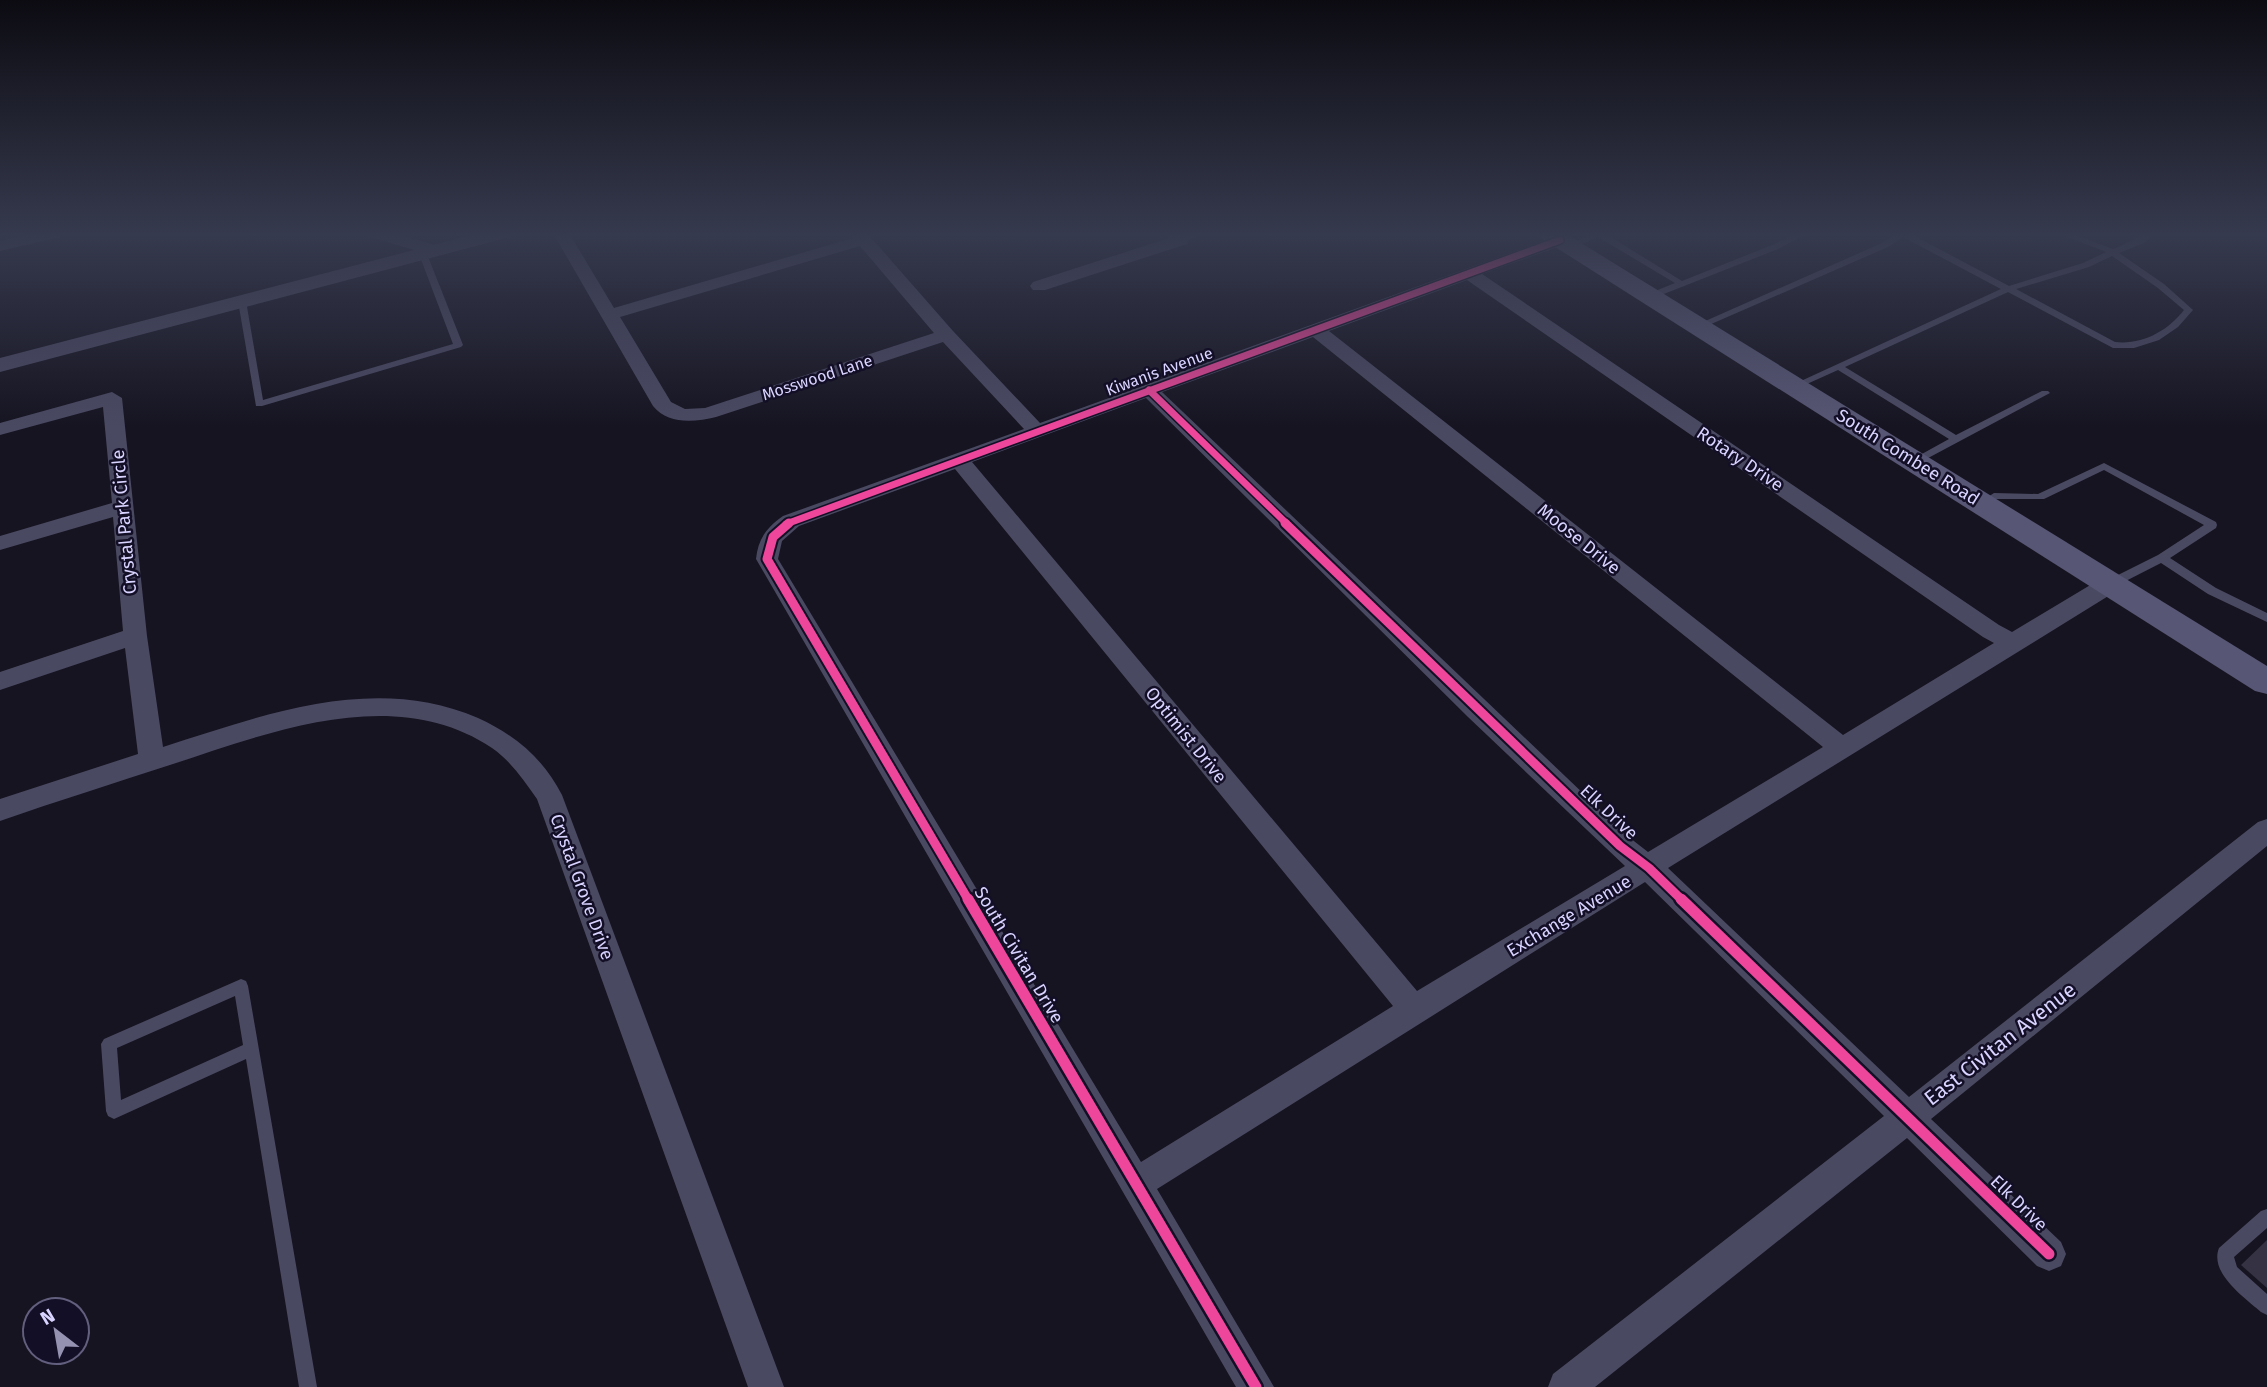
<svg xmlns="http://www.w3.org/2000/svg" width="2267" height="1387" font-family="'Fira Sans',sans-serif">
<rect width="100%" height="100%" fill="#161421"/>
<!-- building -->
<path fill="#343243" d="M2267,1240V1288L2241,1265Z"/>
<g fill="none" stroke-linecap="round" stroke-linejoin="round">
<!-- service -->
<g fill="#4a4962" fill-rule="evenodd">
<path d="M1193,233H1205L1181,243L1177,240Z"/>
<path d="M1593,233H1604L1682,281L1772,245L1797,233H1808L1778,249L1651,299L1648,298V294L1675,283L1598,237L1573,248L1566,246Z"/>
<path d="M1897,233H1909L2009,286L2083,263L2106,252L2058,233H2070L2113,249C2126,244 2143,233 2156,233L2144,243L2119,253L2164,284L2193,310L2178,327L2159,340L2134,348H2113L2008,292L1845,367L1956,435L2042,391H2048L2050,393L1915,465L1911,464V460L1949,439L1838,370L1798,388L1795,389L1790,386L2001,289L1903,237L1888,247L1702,328H1696L1694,326L1882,243ZM2112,256L2158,288L2184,310C2168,331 2142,345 2115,342L2016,289L2089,267Z"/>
<path d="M423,251L427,254L463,345L461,347L262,406H256L238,301L239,299L246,301L263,400L453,344L419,254Z"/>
<path d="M2104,463L2216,522L2217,525L2216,528L2170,558L2216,588L2267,613V622L2208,594L2161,563L2114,587H2106L2104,584L2106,581L2158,555L2204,525L2104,470L2044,499H1996L1982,507L1977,504L1994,493L2038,494Z"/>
<path d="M241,979L246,981L248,986L317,1387H299L246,1059L114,1119L108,1116L106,1111L101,1044L104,1039ZM235,996L243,1045L121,1100L117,1048Z"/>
<path d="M2267,1209V1228L2234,1257L2237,1267L2267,1294V1315L2261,1312C2245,1298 2209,1273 2219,1248L2261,1211Z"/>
</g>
<!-- minor -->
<g fill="#4a4962" fill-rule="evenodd">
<path d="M33,233H62L60,237L0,251V241Z"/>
<path d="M368,233H394L441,247L443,251L435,256L370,237Z"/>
<path d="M553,233H569L614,308L853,238L850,233H867L953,331L1040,423L1560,235L1566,236L1568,240L1566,244L1482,274L1999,625L2012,632L2102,578L2110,576L2118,578L2121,584L2118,590L1668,868L1909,1097L2258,822L2267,819V846L1931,1119L2061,1242L2066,1254L2061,1266L2049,1271L2037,1266L1907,1138L1595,1387H1548L1553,1374L1884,1116L1645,882L1157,1189L1274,1387H1236L756,559C758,539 767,527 783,516L1024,429L943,342L716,417C695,422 668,425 653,406ZM860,246L934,333L705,408L685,409L671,402L620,317ZM1467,280L1983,637L1994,643L1843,735L1329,331ZM1313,337L1823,747L1648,852L1630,838L1162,392ZM1146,398L1468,717L1625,866L1417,991L972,462ZM955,469L1393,1006L1141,1162L778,559L782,541L799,526Z"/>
<path d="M1165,233H1183L1189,240L1187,244L1045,290H1033L1030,286L1033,282L1169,238Z"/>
<path d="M112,392L122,398L147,636L163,747C264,715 373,673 478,718C515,735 543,758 562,795L784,1387H748L537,799C524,781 511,761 492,748C395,683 271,732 173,764C115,783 57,801 0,821V799L138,754L125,648L0,690V672L123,631L113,517L0,550V536L112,503L103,407L0,435V423Z"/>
</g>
<!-- tertiary -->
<path fill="#4a4962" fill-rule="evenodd" d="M479,233H513L510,237L0,372V358Z"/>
<!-- secondary -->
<path fill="#575674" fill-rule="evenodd" d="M1538,233H1565L2267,666V694L2255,691L1541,238Z"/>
<defs>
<g id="cycleway-far2">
<path d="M1149,390L1287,524"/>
<path d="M786,524L1560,240"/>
</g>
<g id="cycleway-far1">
<path d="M789,523L773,537L767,559L969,901"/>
<path d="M1285,523L1620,846L1649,868L1683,901"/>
</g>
<g id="cycleway">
<path d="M968,899L1256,1387"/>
<path d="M1681,899L2049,1254"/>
</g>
</defs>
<!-- cycleway-far2 casing -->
<use href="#cycleway-far2" stroke="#130f26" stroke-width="10"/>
<!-- cycleway-far1 casing -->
<use href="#cycleway-far1" stroke="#130f26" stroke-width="13"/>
<!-- cycleway casing -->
<use href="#cycleway" stroke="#130f26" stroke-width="16"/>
<!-- cycleway-far2 -->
<use href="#cycleway-far2" stroke="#ed469a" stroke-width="7"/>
<!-- cycleway-far1 -->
<use href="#cycleway-far1" stroke="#ed469a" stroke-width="9"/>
<!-- cycleway -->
<use href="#cycleway" stroke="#ed469a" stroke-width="11"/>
</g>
<!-- sky -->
<linearGradient id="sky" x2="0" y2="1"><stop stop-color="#0c0b12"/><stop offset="0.55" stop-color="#363a4e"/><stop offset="1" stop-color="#363a4e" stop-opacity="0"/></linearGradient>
<rect width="2267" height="427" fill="url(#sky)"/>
<g text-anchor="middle" stroke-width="5" stroke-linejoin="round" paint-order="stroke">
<!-- far-street labels -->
<g font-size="16" fill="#d9d4ff" stroke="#130f26">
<text transform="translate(1159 371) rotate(-20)" y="6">Kiwanis Avenue</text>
<text transform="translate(817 377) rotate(-18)" y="6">Mosswood Lane</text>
</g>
<!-- street labels -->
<g font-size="18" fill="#d9d4ff" stroke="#130f26">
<text transform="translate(1908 457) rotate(32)" y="6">South Combee Road</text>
<text transform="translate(1740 459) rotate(34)" y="6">Rotary Drive</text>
<text transform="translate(124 522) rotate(-95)" y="6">Crystal Park Circle</text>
<text transform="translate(1579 539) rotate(39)" y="6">Moose Drive</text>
<text transform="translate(1186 735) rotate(51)" y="6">Optimist Drive</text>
<text transform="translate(1609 812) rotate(43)" y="6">Elk Drive</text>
<text transform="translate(582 887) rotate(70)" y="6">Crystal Grove Drive</text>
<text transform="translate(1569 916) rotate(-31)" y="6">Exchange Avenue</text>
<text transform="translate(1019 955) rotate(59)" y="6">South Civitan Drive</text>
<text transform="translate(2019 1203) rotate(44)" y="6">Elk Drive</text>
</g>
<!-- near-street labels -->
<g font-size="21" fill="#d9d4ff" stroke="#130f26">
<text transform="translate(2000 1044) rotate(-38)" y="7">East Civitan Avenue</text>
</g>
</g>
<!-- north arrow -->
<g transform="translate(56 1331) rotate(329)"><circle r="33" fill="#130f26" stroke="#625e7d" stroke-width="2"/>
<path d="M0-5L12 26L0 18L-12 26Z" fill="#9591b1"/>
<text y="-10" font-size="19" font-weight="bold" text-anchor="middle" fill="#d9d4ff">N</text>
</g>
</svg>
